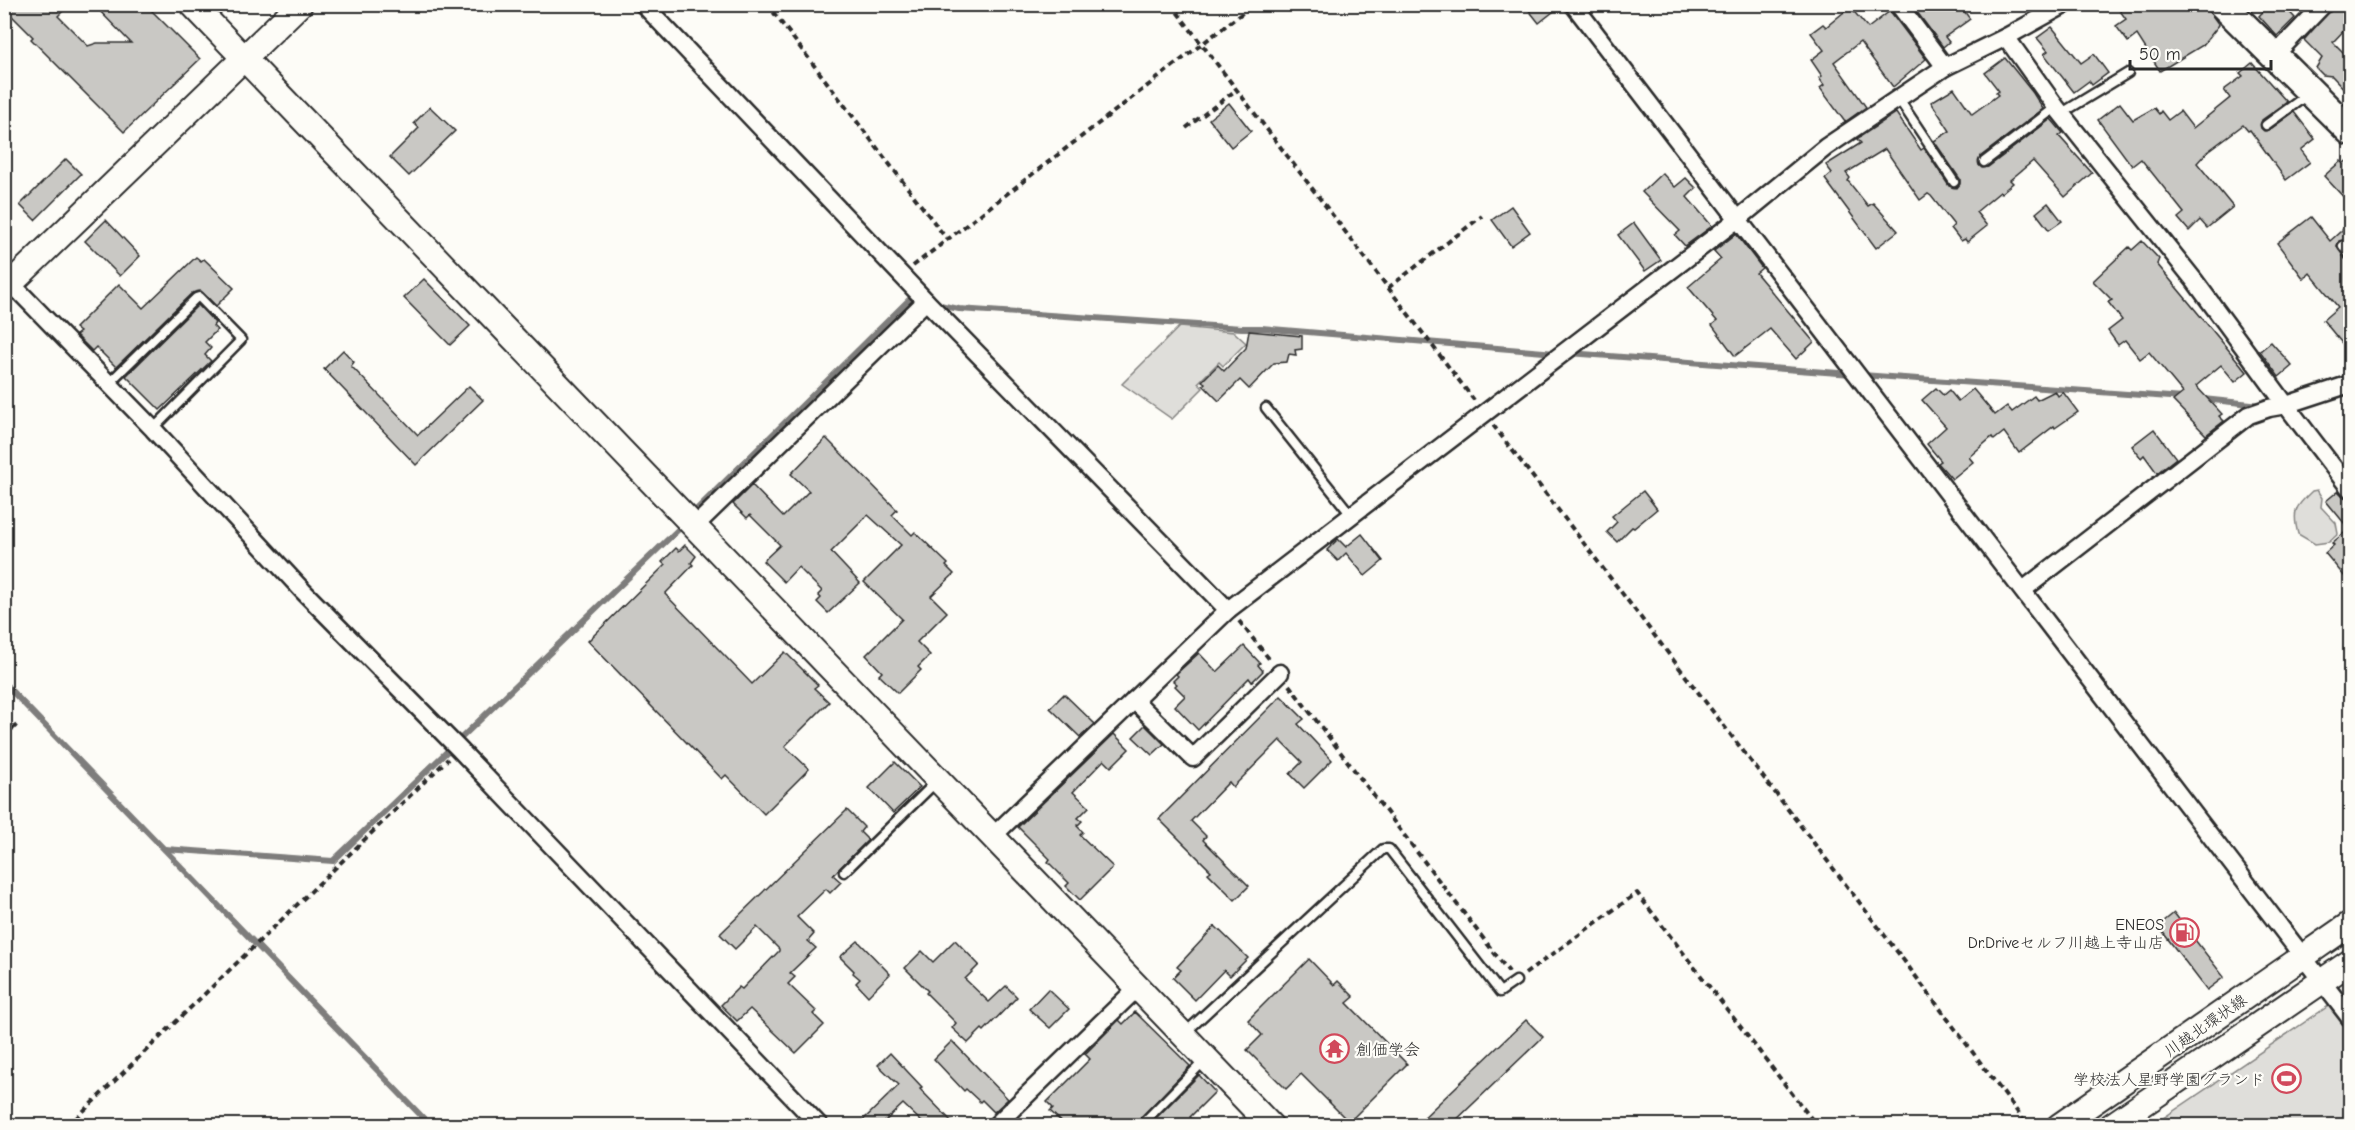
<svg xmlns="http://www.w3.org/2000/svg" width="2355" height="1130" font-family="'Comic Neue','Klee One',sans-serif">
<rect width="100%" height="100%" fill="#fdfcf7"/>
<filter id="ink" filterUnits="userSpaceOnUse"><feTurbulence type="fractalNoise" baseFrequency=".0167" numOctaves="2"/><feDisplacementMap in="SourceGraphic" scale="12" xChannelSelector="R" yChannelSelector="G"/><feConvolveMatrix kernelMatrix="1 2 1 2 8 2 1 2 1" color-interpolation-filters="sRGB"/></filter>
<g filter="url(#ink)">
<!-- green -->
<g fill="#dfdeda" stroke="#858482" stroke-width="1.5">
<path d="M1179,327L1234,332L1246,343L1223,366L1219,362L1198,383L1203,388L1172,419L1122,384Z"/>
<path d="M2317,490L2322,498L2321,507L2336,523L2338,534L2329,542L2315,544L2298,534C2292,511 2295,507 2312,491Z"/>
<path d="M2330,1005L2350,1033V1125H2153Z"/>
</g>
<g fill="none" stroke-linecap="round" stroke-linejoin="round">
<!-- stream -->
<g stroke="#7e7d7b" stroke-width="6">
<path d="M935,304L959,309L1242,328H1261L1556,353"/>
<path d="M1569,353L1852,374"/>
<path d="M1862,375L2184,398"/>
<path d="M2203,399L2261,405"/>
<path d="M691,515L910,299L919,301"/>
<path d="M4,683L431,1126"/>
<path d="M165,849L333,861L685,523"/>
</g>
</g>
<!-- building -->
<g fill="#c9c8c4" stroke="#2b2b2b" stroke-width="1.5">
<path d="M17,4H70L58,16L88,46L97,43H131L93,4H145L200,59L124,132L31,39L33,37L9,13Z"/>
<path d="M1524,4H1563L1539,23Z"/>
<path d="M1911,4H1959L1970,19L1945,37L1949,42L1943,47Z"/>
<path d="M2115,4H2204L2219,25L2203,45L2160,71L2137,35L2128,42L2116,26L2126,19Z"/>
<path d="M2270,4H2282L2295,18L2277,36L2259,16Z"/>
<path d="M2335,4H2350V24L2333,42L2350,59V95L2332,76L2323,75L2316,68L2322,58L2304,40Z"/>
<path d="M1850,7L1868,28L1890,11L1926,59L1893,87L1860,42L1834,62L1866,107L1845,122L1820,88L1824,85L1819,78L1822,76L1811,60L1824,50L1811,33L1823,24L1826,27Z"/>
<path d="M2052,27L2081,63L2094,54L2108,73L2092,85L2089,81L2074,92L2044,54L2048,51L2037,38Z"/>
<path d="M2005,58L2033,93L2043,109L1980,157L1979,165L1982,168L1988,167L2051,119L2063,133L2059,136L2092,173L2065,197L2033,161L2010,180L2013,183L2001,193L2000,192L1976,212L1987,226L1967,242L1965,239L1961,241L1951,228L1954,225L1931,196L1928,194L1920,200L1885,149L1846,173L1850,178L1848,181L1868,206L1873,203L1898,231L1876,248L1825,179L1832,173L1826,165L1861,143L1857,139L1896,113L1921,150L1924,148L1949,186L1957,188L1960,184V179L1934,141L1950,131L1931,102L1954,88L1972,114L1998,95L1996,93L1999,91L1985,73Z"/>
<path d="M2252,63L2287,102L2262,120L2261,128L2264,131L2269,130L2294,112L2315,139L2301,150L2310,162L2286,180L2250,130L2248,131L2243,125L2207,152L2197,163L2233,207L2207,228L2200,220L2189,231L2178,218L2184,213L2141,159L2132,166L2098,120L2120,103L2133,120L2154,108L2159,114L2161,111L2168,120L2180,111L2193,128L2230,98L2224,90L2243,76L2240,73Z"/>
<path d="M1229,103L1251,131L1231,147L1209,119Z"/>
<path d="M430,107L455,131L409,176L390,157L419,128L414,123Z"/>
<path d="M2350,158V204L2324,176L2341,161L2343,164Z"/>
<path d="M66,159L81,174L35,220L20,205Z"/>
<path d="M1662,173L1675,187L1686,178L1696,188L1687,197L1712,226L1685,246L1675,235L1680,231L1642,192Z"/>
<path d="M2048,203L2062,221L2049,230L2036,213Z"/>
<path d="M1511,206L1530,232L1511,246L1492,220Z"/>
<path d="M2311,217L2330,241L2350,223V245L2343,240L2339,241L2337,246L2345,259L2350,261V353L2323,320L2338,307L2310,273L2304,279L2277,243Z"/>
<path d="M106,220L140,256L120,276L85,241Z"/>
<path d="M1634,223L1661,260L1645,271L1618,235Z"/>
<path d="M1736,234L1762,268L1756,273L1814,342L1796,359L1770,329L1735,356L1712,325L1717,321L1688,287L1721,259L1714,251Z"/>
<path d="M2142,241L2159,259L2157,264L2247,372L2235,382L2221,365L2196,386L2222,414L2219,416L2224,421L2206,435L2173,401L2183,393L2149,352L2140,359L2125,340L2118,345L2108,331L2122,320L2108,302L2112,300L2093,281L2129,247L2132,250Z"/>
<path d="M196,257L201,261L204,259L234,288L216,306L201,291L192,293L116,367L96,347L92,351L76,335L80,332L75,328L119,284L143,308Z"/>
<path d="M424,279L470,326L450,345L404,298Z"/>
<path d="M198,305L215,323L213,326L217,330L205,342L211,348L205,355L211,361L160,410L126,376Z"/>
<path d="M1249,331L1302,336V349L1295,350L1296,355L1289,354L1287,362L1274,363L1249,389L1240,380L1219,401L1203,385L1205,383L1202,381L1218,365L1224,371L1246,348Z"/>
<path d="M2271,342L2292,366L2279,377L2260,351Z"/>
<path d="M343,350L354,362L351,366L418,435L469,386L483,400L416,465L324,369Z"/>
<path d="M1936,388L1943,395L1949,390L1958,401L1973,389L1995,415L2007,406L2012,412L2034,396L2037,400L2055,391L2058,396L2063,392L2078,412L2055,428L2054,426L2019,453L2004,432L1994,440L1992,437L1969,457L1973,462L1952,479L1938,463L1941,461L1927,444L1946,427L1922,400Z"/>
<path d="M2154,429L2176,458L2157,473L2144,455L2141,458L2132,446Z"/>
<path d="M826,438L897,510L892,515L912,535L915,532L948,564L946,566L954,574L931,596L947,612L917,642L930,655L918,667L921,670L898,693L879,675L882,672L866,655L902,619L864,582L901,545L868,515L831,552L860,583L828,613L817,602L821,598L818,595L822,591L798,567L784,582L763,561L780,545L750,515L747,518L733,504L752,485L783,517L809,491L791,474Z"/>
<path d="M1643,491L1657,509L1634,528L1632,527L1617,542L1607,532L1617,522L1612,516Z"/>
<path d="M2338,491L2350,503V583L2325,553L2334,545L2332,543L2349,529L2326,501Z"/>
<path d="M1362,534L1383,561L1365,576L1346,553L1338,561L1327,550L1338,539L1346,547Z"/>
<path d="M685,545L696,556L691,563L693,565L665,594L752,684L785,652L818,685L814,688L829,702L785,746L809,769L764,814L726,775L722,779L588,641L665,565L662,562L676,548L679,551Z"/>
<path d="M1244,646L1260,663L1258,665L1263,671L1252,682L1249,678L1198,730L1175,706L1185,696L1175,686L1177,684L1173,681L1178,676L1176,674L1199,653L1217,672Z"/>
<path d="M1064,694L1095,724L1080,737L1050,708Z"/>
<path d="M1281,696L1304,719L1298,724L1332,760L1304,788L1290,774L1302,762L1280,740L1233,787L1229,782L1191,821L1206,836L1203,840L1249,886L1235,900L1208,873L1211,871L1159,819Z"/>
<path d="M1145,725L1164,744L1152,755L1133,737Z"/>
<path d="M1114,734L1129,749L1111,767L1104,760L1073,792L1089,807L1078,818L1082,821L1077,826L1083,832L1080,835L1113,867L1080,900L1066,886L1069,883L1048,862L1050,859L1018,827Z"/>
<path d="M895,762L920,787L893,813L869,788Z"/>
<path d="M847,810L864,827L860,832L868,840L833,875L841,882L830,893L826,889L797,917L814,934L808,941L816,948L790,973L795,977L788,984L816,1011L813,1014L824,1025L796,1053L750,1009L737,1021L721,1005L739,987L742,989L779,951V949L757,927L735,949L720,934Z"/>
<path d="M2174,913L2224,977L2207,990L2158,926Z"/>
<path d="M1215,926L1248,958L1230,976L1224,970L1195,1000L1173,978L1181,970L1177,967Z"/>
<path d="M955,940L979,965L965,979L989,1002L1006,986L1017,997L984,1031L982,1029L968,1043L952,1028L956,1023L926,993L928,991L905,968L922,951L933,962Z"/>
<path d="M858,941L890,974L868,996L856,983L860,979L853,973L854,971L840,957Z"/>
<path d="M1309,959L1334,985L1338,981L1354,997L1347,1003L1407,1064L1349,1122L1301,1074L1286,1089L1247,1050L1262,1035L1248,1020Z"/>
<path d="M1048,989L1069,1009L1050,1028L1029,1009Z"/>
<path d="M1135,1012L1190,1066L1134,1125H1065L1050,1111L1053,1108L1047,1102L1090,1059L1085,1054L1119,1020L1123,1024Z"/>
<path d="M1526,1020L1543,1037L1451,1125H1416Z"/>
<path d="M952,1041L1008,1099L994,1112L982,1100L980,1102L966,1089L964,1091L934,1059Z"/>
<path d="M890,1053L922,1087L920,1089L955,1125H925L903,1104L881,1125H858L899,1085L878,1065Z"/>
<path d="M1199,1075L1215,1092L1190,1117L1199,1125H1149Z"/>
</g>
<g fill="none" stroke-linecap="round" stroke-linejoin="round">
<defs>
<g id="lane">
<path d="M1898,98L1954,182"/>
<path d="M2062,113L2128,73"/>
<path d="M2266,125L2307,95"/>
<path d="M1984,162L2056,107"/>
<path d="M2343,246L2350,255"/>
<path d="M109,383L196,298L199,297L241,340L153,429"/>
<path d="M1266,408L1352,516"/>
<path d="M844,872L937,781"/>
<path d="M1186,1032L1383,849H1389L1500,992L1516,981"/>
<path d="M1140,1126L1206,1059"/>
</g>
<g id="street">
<path d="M643,4L926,301L1228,610"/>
<path d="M1573,4L2350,1018"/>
<path d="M1898,4L1945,67"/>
<path d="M2006,37L2056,107L2194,280L2286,405L2350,384"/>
<path d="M2274,56L2324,4"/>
<path d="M4,276L153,429L303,591L459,749L820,1126"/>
<path d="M695,526L926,301"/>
<path d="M2023,590L2249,415L2269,408L2286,405L2350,489"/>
<path d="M1134,700L1193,758L1280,673"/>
<path d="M992,837L1228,610L1738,219L1826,147L1945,67L2006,37L2066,4"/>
<path d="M995,1126L1137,988"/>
</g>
<g id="secondary">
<path d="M192,4L1271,1126"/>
<path d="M4,290L300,4"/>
<path d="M2059,1126L2350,924"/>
<path d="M2111,1126L2350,962"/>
</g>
<path id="primary" d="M2222,4L2350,131"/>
</defs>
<!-- lane casing -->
<use href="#lane" stroke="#2b2b2b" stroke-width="13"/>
<!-- street casing -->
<use href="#street" stroke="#2b2b2b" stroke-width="21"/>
<!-- secondary casing -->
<use href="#secondary" stroke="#2b2b2b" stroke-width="28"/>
<!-- primary casing -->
<use href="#primary" stroke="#2b2b2b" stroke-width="32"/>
<!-- path -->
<g stroke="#2b2b2b" stroke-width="4" stroke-dasharray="6 4.5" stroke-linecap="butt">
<path d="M767,4L946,238"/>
<path d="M1171,4L1474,400"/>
<path d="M1186,128L1236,90"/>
<path d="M913,266L1254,4"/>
<path d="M1388,288L1482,216"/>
<path d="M1493,425L1902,958L2028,1126"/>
<path d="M1239,621L1270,660"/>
<path d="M1289,685L1509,972"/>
<path d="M4,736L18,724"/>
<path d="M1525,974L1637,893L1817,1126"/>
<path d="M68,1126L448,759"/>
</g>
<!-- lane -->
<use href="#lane" stroke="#fdfcf7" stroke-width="8"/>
<!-- street -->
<use href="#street" stroke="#fdfcf7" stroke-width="16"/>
<!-- secondary -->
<use href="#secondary" stroke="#fdfcf7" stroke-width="24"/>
<!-- primary -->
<use href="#primary" stroke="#fdfcf7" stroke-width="27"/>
</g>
</g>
<!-- icons -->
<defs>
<symbol id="fuel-ring" viewBox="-11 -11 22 22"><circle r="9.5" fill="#fdfcf7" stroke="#d1495b" stroke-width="1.5"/><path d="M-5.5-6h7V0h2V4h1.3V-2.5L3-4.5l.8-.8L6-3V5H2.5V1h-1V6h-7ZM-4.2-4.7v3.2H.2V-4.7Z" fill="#d1495b"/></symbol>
<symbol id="temple-ring" viewBox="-11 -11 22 22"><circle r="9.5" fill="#fdfcf7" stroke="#d1495b" stroke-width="1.5"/><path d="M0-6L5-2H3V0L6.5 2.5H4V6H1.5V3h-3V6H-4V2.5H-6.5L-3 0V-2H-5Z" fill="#d1495b"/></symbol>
<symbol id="stadium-ring" viewBox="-11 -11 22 22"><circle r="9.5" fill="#fdfcf7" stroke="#d1495b" stroke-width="1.5"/><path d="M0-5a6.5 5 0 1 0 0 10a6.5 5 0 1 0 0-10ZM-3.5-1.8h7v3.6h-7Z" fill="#d1495b"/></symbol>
</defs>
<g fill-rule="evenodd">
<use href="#fuel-ring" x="2168" y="916" width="33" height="33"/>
<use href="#temple-ring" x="1318" y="1032" width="33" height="33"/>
<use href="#stadium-ring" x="2270" y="1062" width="33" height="33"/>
</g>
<g text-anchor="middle" stroke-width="4.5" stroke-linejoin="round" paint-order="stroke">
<!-- poi labels -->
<g font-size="16" fill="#2b2b2b" stroke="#fdfcf7" text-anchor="end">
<text x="2164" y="930">ENEOS<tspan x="2164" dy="18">Dr.Driveセルフ川越上寺山店</tspan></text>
<text x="1356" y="1055" text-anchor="start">創価学会</text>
<text x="2265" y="1085">学校法人星野学園グランド</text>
</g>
<!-- street labels -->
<g font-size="16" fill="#2b2b2b" stroke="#fdfcf7">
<text transform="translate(2205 1025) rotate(-35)" y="6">川越北環状線</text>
</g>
</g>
<!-- margin -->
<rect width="2355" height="1130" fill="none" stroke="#fdfcf7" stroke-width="24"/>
<rect x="12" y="12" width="2331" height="1106" fill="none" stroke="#2b2b2b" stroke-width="2" filter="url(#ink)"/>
<!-- scale -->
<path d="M2130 60v9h141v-9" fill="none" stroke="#2b2b2b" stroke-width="3"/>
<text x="2139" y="60" font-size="18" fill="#2b2b2b" stroke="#fdfcf7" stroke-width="4.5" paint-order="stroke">50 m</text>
</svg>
